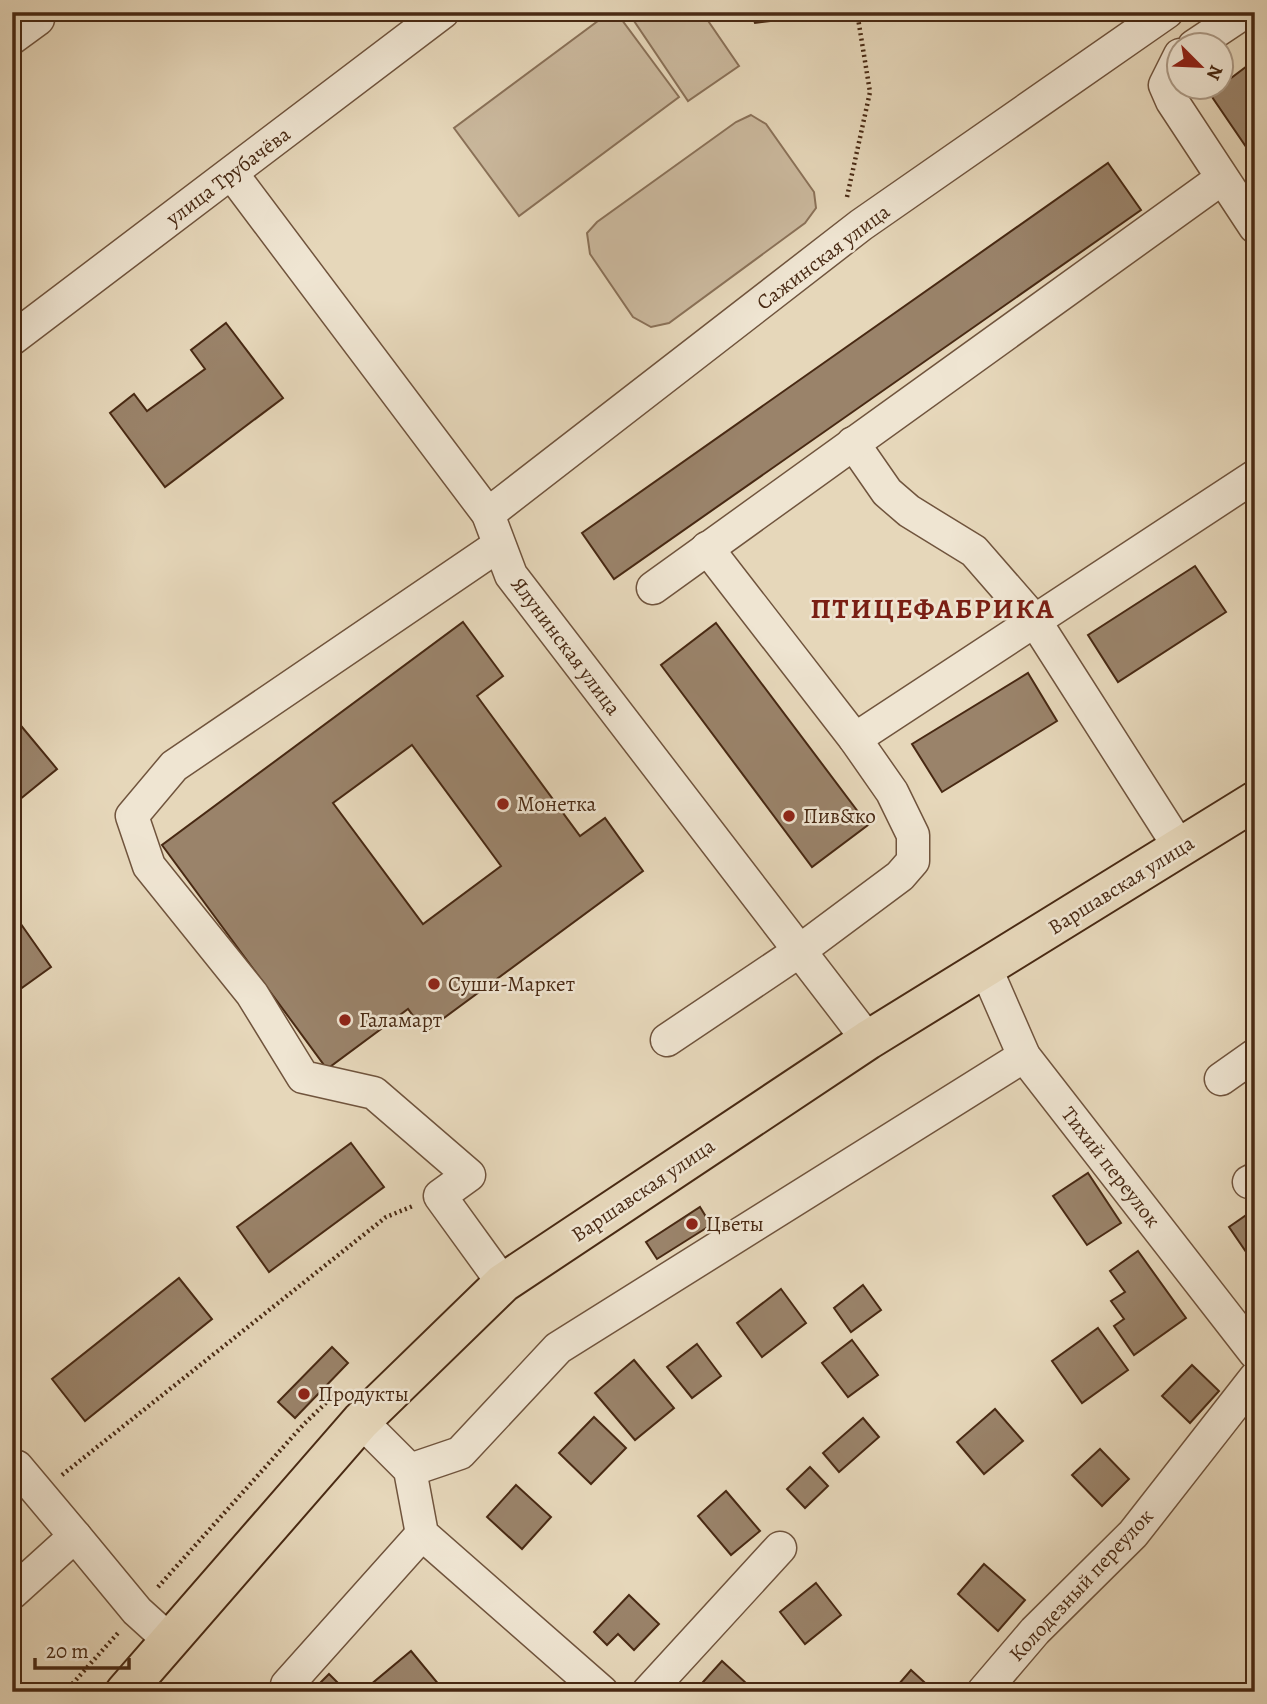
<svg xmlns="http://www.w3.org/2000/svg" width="1267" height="1704" font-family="Alegreya,serif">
<rect width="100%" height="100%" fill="#e6d7ba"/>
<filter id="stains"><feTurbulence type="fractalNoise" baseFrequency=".00286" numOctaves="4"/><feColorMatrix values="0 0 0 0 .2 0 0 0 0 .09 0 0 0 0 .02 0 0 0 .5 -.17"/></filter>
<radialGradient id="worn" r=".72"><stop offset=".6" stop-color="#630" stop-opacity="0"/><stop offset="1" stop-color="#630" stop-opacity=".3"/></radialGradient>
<!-- green -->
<g fill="#cbb99e" stroke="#8a7158" stroke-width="2">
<path d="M610,12H616L679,97L519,216L454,128Z"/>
<path d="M628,12H702L739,66L688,101Z"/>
<path d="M751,115L766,124L814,192L816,208L805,223L669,323L651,327L633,317L590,254L587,233L597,222L736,122Z"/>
</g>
<!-- building -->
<g fill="#9a836a" stroke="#482913" stroke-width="2" fill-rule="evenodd">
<path d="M751,12H777L770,21L755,23Z"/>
<path d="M1255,60V160L1210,94Z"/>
<path d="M1108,163L1141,210L614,579L582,533Z"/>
<path d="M226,323L283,398L165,487L110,413L134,394L147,411L205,369L191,350Z"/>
<path d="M1195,566L1226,612L1118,682L1088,635Z"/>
<path d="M463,622L503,676L477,696L580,836L605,818L643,871L425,1032L408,1009L327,1069L162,845ZM412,745L501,866L423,924L333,803Z"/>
<path d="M716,623L868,825L812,867L661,665Z"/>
<path d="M1028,673L1057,721L942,792L912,744Z"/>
<path d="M17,721L57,769L13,805L12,724Z"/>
<path d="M16,917L51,967L12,995V920Z"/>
<path d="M351,1143L384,1187L269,1272L237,1227Z"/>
<path d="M1088,1173L1121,1223L1087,1245L1053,1196Z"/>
<path d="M700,1207L711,1225L657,1259L646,1242Z"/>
<path d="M1255,1209V1265L1229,1227Z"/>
<path d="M1138,1251L1186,1318L1134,1355L1114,1326L1124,1319L1111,1301L1125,1292L1110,1271Z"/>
<path d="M179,1278L212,1319L85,1421L52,1379Z"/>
<path d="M863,1285L881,1310L851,1332L834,1308Z"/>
<path d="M781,1289L806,1323L762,1357L737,1323Z"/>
<path d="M1098,1328L1128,1370L1082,1403L1052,1361Z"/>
<path d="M852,1340L878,1375L848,1397L822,1363Z"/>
<path d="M697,1344L721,1376L692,1398L667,1367Z"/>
<path d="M332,1347L348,1363L295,1418L278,1402Z"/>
<path d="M634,1360L674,1408L635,1440L595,1393Z"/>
<path d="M1192,1365L1219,1391L1190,1423L1162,1396Z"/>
<path d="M995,1409L1023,1441L984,1474L957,1442Z"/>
<path d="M594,1417L626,1448L591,1484L559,1453Z"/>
<path d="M863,1418L879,1437L839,1472L823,1453Z"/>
<path d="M1100,1449L1129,1479L1102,1506L1072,1475Z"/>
<path d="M810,1467L828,1486L805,1508L787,1489Z"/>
<path d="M516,1485L551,1517L522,1549L487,1517Z"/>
<path d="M726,1491L760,1531L731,1555L698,1516Z"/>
<path d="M984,1564L1025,1600L998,1631L958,1594Z"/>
<path d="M816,1583L841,1615L805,1644L780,1612Z"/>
<path d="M629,1595L659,1624L634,1650L618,1634L607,1645L594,1632Z"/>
<path d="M411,1651L445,1692H374L369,1686Z"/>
<path d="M722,1661L746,1683L738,1692H694Z"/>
<path d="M911,1670L935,1692H892Z"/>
<path d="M329,1674L347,1692H311Z"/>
</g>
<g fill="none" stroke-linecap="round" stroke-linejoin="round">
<defs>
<g id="minor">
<path d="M12,38L38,19"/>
<path d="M1194,46L1245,12"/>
<path d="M1180,55L1165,85L1172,101L1255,227"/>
<path d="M232,174L488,514L511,575L868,1040"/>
<path d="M12,339L443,12"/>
<path d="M853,443L887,492L909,511L974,551L1035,621L1180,848"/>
<path d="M488,514L861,225L1167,12"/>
<path d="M499,545L174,766L132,816L149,866L252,994L303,1077L374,1093L469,1175L440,1196L503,1283"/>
<path d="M653,588L1221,179"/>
<path d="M855,739L1255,476"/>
<path d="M986,969L1024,1056L1255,1353"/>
<path d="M667,1040L798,952L900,876L913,861V835L892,792L855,739L707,548"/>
<path d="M1221,1079L1255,1055"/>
<path d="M1249,1182L1255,1179"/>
<path d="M361,1421L410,1470L422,1534L602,1692"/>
<path d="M12,1466L17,1467L75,1536"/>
<path d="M410,1470L460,1453L558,1348L1024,1056"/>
<path d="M12,1593L75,1536L137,1611L169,1640"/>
<path d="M287,1685L422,1534"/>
<path d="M648,1692L780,1548"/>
<path d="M983,1692L1035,1631L1133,1534L1255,1378"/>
</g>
<path id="major" d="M125,1692L361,1421L503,1283L868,1040L1255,801"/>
</defs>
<!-- minor casing -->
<use href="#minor" stroke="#70543d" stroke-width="35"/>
<!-- major casing -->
<use href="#major" stroke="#482913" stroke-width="42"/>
<!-- path -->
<g stroke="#482913" stroke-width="4.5" stroke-dasharray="2 3.5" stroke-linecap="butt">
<path d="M847,197L870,92L857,12"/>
<path d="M62,1475L386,1217L413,1206"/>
<path d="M158,1587L303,1425L334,1395"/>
<path d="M65,1692L118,1633"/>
</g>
<!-- minor -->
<use href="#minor" stroke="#efe5d2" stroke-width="32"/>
<!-- major -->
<use href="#major" stroke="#e6d7ba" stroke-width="38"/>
</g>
<!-- markers -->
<g fill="#8f2418" stroke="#efe5d2" stroke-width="2.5">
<circle cx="503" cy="804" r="7"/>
<circle cx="789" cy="816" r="7"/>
<circle cx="434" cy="984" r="7"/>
<circle cx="345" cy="1020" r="7"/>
<circle cx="692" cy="1224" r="7"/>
<circle cx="304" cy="1394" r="7"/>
</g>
<g text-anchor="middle" stroke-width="5" stroke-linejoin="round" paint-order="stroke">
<!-- street labels -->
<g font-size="21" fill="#482913" stroke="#efe5d2">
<text transform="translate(228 176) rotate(-37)" y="7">улица Трубачёва</text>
<text transform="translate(823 257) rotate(-37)" y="7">Сажинская улица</text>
<text transform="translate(566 646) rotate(53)" y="7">Ялунинская улица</text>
<text transform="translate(1121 885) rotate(-32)" y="7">Варшавская улица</text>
<text transform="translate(1111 1167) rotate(52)" y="7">Тихий переулок</text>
<text transform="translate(643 1190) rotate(-34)" y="7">Варшавская улица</text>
<text transform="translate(1081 1585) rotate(-47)" y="7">Колодезный переулок</text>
</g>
<!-- poi labels -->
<g font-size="21" fill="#482913" stroke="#efe5d2" text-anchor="start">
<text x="517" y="811">Монетка</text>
<text x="803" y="823">Пив&amp;ко</text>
<text x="448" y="991">Суши-Маркет</text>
<text x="359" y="1027">Галамарт</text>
<text x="706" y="1231">Цветы</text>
<text x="318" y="1401">Продукты</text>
</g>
<!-- district labels -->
<g font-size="28" font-weight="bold" letter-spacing="2" fill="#7a1f14" stroke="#efe5d2">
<text x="933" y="618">ПТИЦЕФАБРИКА</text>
</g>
</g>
<!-- margin -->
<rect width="1267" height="1704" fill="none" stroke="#e6d7ba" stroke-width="42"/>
<rect x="14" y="14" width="1239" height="1676" fill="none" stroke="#482913" stroke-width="3.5"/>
<rect x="21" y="21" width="1225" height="1662" fill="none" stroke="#482913" stroke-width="2"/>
<!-- north arrow -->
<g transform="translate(1200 66) rotate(114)"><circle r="33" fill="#efe5d2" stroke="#ac9a86" stroke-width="2"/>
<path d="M0-5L12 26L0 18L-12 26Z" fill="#8f2418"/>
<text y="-10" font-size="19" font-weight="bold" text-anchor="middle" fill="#482913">N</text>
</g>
<!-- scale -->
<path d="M35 1658v10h94v-10" fill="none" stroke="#482913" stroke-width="3.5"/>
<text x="46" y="1658" font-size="21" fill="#482913" stroke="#efe5d2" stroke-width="5" paint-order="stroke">20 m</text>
<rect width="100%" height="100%" filter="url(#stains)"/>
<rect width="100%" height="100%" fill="url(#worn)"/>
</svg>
